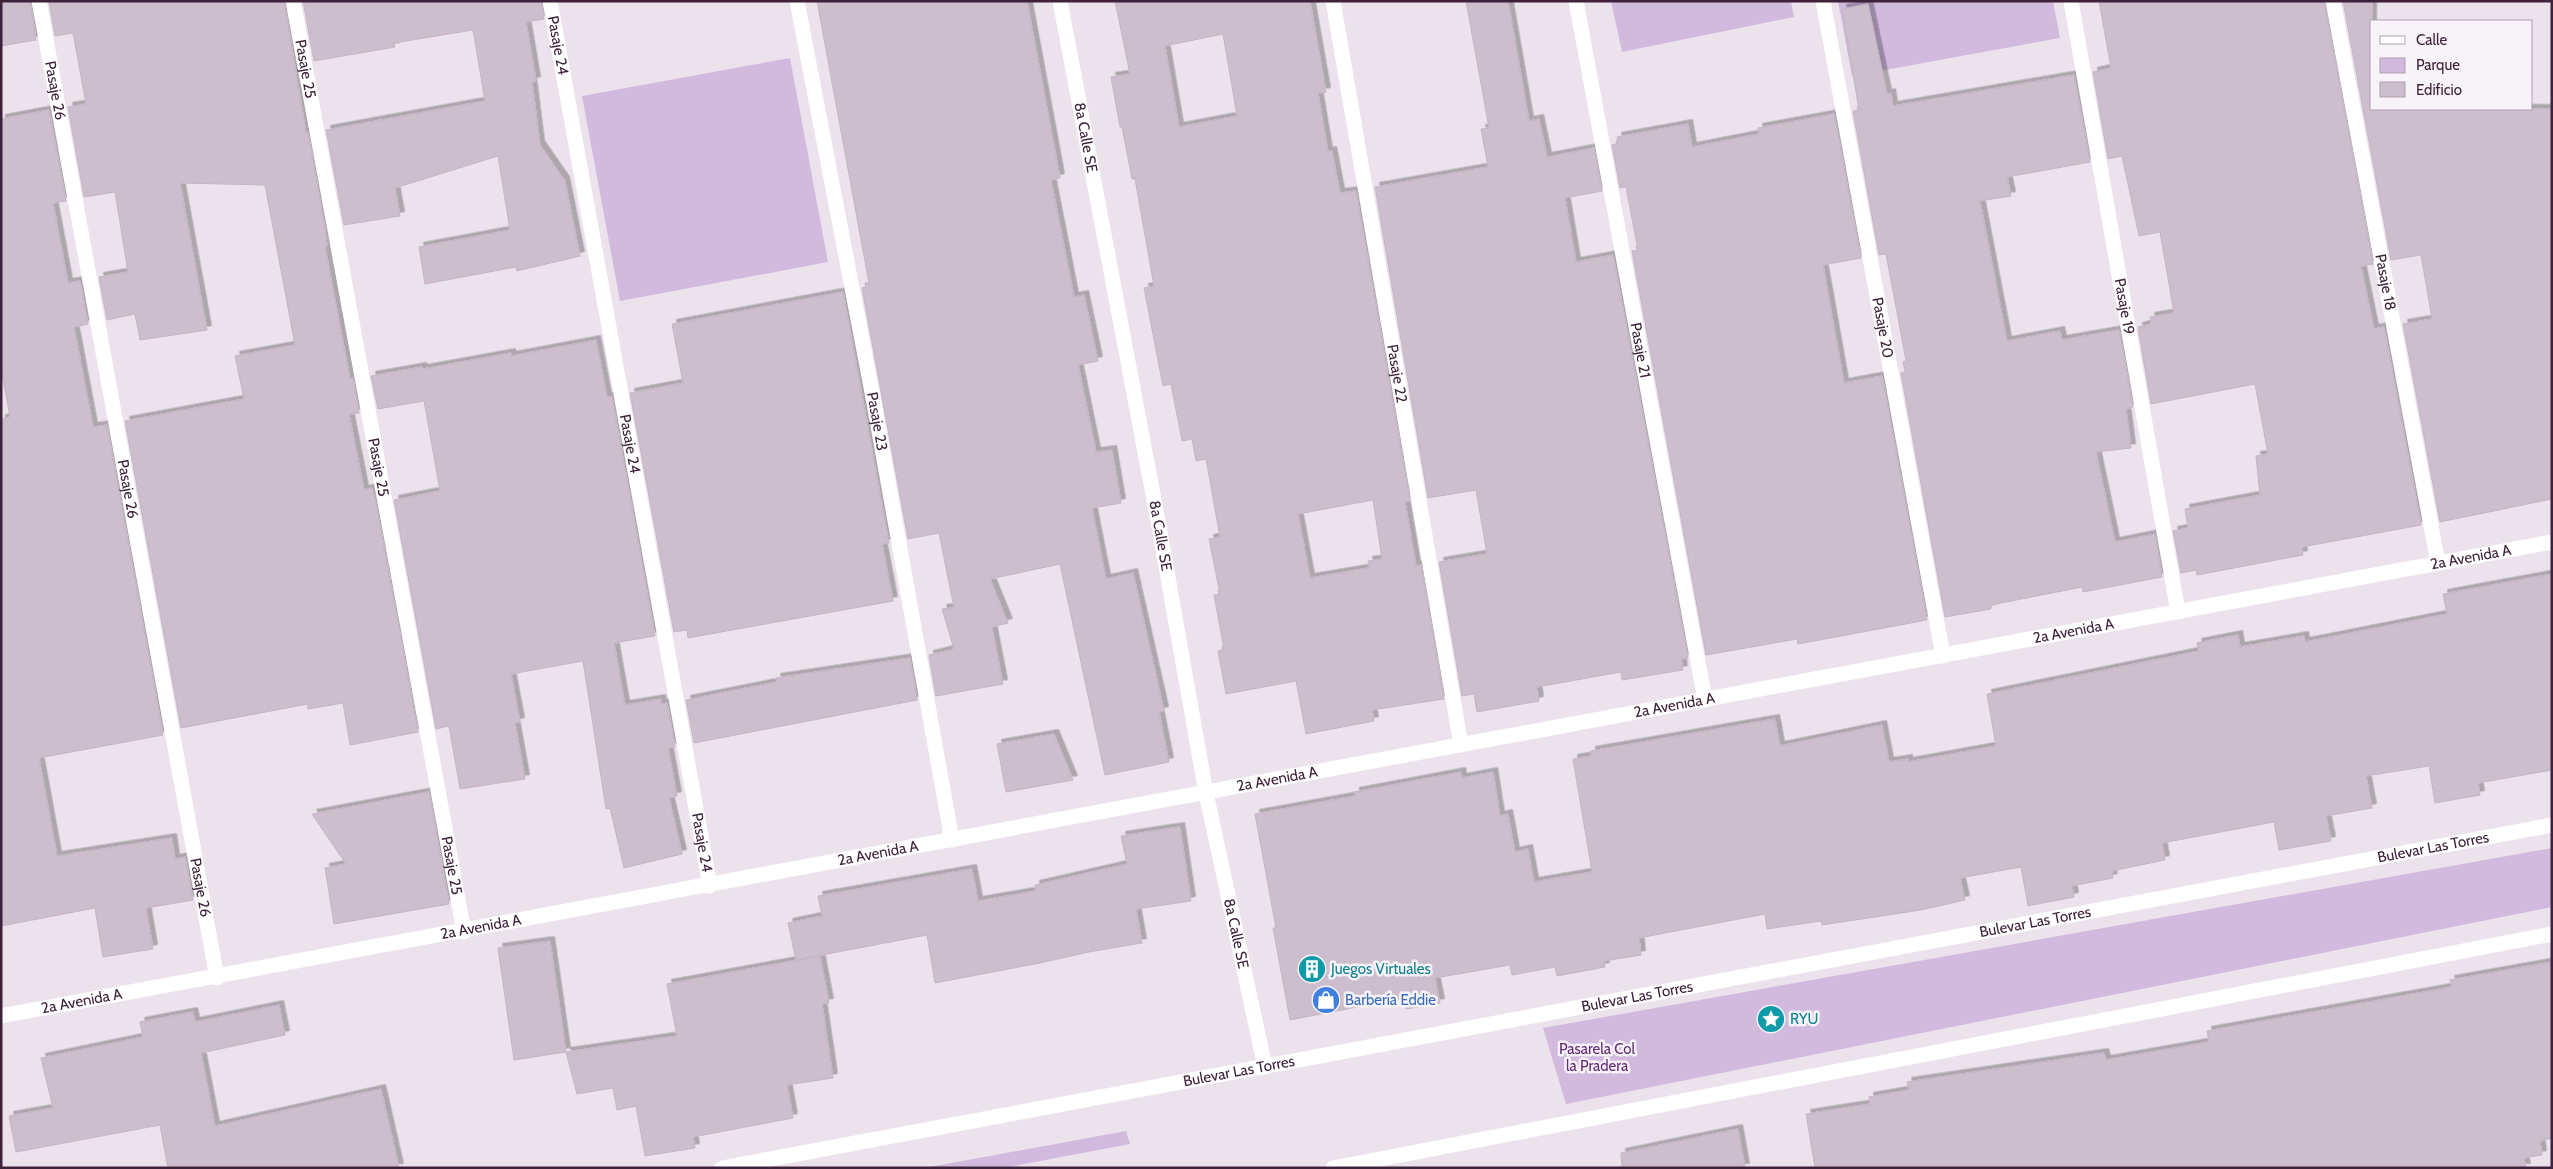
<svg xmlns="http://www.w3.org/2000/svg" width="2553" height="1169" font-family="Cabin,sans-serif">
<defs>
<filter id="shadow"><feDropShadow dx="4.5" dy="-4.5" stdDeviation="0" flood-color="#0004"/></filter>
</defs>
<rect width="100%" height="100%" fill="#ece2ec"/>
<!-- green -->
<g fill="#d1bade">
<path d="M1611,1H1791L1794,17L1622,52Z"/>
<path d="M1838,1H2053L2060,38L1852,76Z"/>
<path d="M790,58L828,262L620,301L582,96Z"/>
<path d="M2552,848V907L1566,1104L1543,1028Z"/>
<path d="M1126,1131L1130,1144L1003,1168H924Z"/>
</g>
<!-- building -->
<g fill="#ccbecd" stroke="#c6b4c6" fill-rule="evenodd" filter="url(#shadow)">
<path d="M1,1H30L36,40L1,46Z"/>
<path d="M49,1H284L306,133H308L325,229L327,246L325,247L350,379H353L359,413L349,414L364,490L372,488L376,504L418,732L350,745L343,703L308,709V704L181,728L125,421L244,399L235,356L295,345L265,185L180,183L207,330L140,340L135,314L107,320L99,277L128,272L115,192L84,197L68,107L86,104L73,33L55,36Z"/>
<path d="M303,1H541L544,19L526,22L536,81L532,82L540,145L565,181L580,256L517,271L516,267L425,284L419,247L510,230L498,156L395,188L400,216L344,225L326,130L485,101L473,30L394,43L395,47L314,61Z"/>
<path d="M817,1H1027L1060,178L1051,180L1074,297L1084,295L1098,361L1078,365L1096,452L1112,450L1121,503L1092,508L1106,579L1133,573L1164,711L1159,712L1169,762L1105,775L1060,564L990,579L1008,623L992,627L1003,684L936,696L929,655L954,649L942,609L954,608L939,533L908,539L862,288L866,287L865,283H869Z"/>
<path d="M1115,1H1310L1326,92L1318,93L1328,152L1332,151L1340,193L1356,191L1410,501L1405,502L1416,566L1421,565L1444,699L1372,710L1374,721L1306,734L1296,681L1226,694L1218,651L1224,649L1214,595L1220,594L1209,539L1220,537L1206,459L1196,461L1192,439L1182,441L1171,384L1163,386L1144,288L1154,286L1135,179H1132L1122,127H1120L1111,77L1130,74ZM1223,34L1237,116L1179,127L1165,46ZM1373,500L1382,559L1368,561L1369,568L1310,578L1298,514Z"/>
<path d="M1466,1H1508L1529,121L1539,119L1547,157L1594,148L1602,191L1565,198L1576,262L1613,255L1688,658L1681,659L1683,670L1622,680L1621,672L1537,687L1539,701L1477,712L1474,694L1462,696L1439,562L1487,554L1476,490L1428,498L1375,187L1488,167L1481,129L1489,128Z"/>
<path d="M2099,1H2324L2373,264L2361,266L2374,329L2384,327L2421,525L2302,547L2303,555L2197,575L2196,570L2181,573L2173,531L2188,528L2185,509L2260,495L2256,456L2268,454L2255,384L2151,404L2138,327L2151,324L2150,317L2174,313L2160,232L2139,236L2122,156L2108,159L2093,72L2111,68Z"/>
<path d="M2343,1H2372V109H2552V499L2440,522L2403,324L2432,319L2421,255L2391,260Z"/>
<path d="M1868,4L1887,94L1891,93L1893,106L2074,75L2090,162L2007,177L2011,196L1980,201L2007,341L2060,331L2062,340L2119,330L2133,407L2126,409L2131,448L2096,452L2115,542L2155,534L2162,577L2083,592L2082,587L1991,605V609L1945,617L1901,373L1905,372L1903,362L1906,361L1896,307L1886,254L1879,255L1853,111L1859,110L1842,9Z"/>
<path d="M49,110L66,201L53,203L68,283L80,281L88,324L74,327L93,427L107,425L163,735L39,758L57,856L172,838L175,859L185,857L193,900L146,908L153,949L103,957L95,908L1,926V419L10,417L1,368V119Z"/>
<path d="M1834,114L1861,258L1823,265L1844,383L1882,376L1927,620L1798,644L1797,639L1706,655L1632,251L1638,250L1626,187L1620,188L1612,145L1618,143L1617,137L1688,124L1692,147L1759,134L1758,128Z"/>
<path d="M843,292L889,543L882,544L893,601L688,638L687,630L674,632L630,393L683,383L672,324Z"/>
<path d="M596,340L607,397H612L655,636L614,643L625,705L661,699L662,704L667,703L675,747L668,748L677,796L669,798L682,854L624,868L610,808L606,809L583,661L511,674L520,722L515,723L525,779L460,789L449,726L436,729L394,500L440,491L424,401L378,409L371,376L422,367L423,369L511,353V356Z"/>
<path d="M2552,574V770L2478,783L2480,795L2435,803L2429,766L2366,776L2372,808L2326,816L2331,841L2279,850L2274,822L2162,843L2165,860L2112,871L2113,878L2072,886L2074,897L2028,906L2021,867L1960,878L1965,900L1921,910L1822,925L1821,921L1767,929L1765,914L1639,938L1641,955L1604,961L1605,967L1557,976L1555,967L1512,975L1510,965L1435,978L1440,1003L1406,1009L1404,998L1290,1020L1273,928H1276L1255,814L1355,796V792L1461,772L1462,778L1493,772L1500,816L1508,814L1515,852L1528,849L1534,882L1592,872L1573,759L1591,756V751L1775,719L1780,746L1882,725L1889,762L1908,759V762L1996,746L1987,694L2199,651L2197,643L2238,635L2240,647L2304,636L2305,642L2447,614L2443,594Z"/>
<path d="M910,658L917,700L694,743L686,700L777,682L776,678Z"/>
<path d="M1054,734L1073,780L1006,792L997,744Z"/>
<path d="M429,792L449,904L334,924L325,868L346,864L312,814Z"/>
<path d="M1180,827L1191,901L1136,909L1142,943L1089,952L1040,963L935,983L927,935L796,960L788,923L822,916L818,896L972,869L978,901L1036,891L1035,885L1127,864L1121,836Z"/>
<path d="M550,941L566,1052L514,1060L498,948Z"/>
<path d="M820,956L829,1003L822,1004L833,1078L787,1085L793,1118L693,1137L695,1148L645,1156L636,1106L617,1110L613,1088L577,1094L566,1052L677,1036L667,984Z"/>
<path d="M2552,962V1138L2540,1141L2542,1155L2524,1158L2526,1168H1815L1806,1114L1870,1104L1869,1097L1909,1090L1907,1082L2104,1053L2106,1060L2209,1042L2207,1031L2452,987L2450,980Z"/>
<path d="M279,1005L285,1035L201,1053L215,1126L381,1089L399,1168H168L160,1125L16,1152L9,1116L53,1108L41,1058L143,1037L140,1022L193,1012L195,1022Z"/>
<path d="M1738,1129L1745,1168H1622L1621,1153Z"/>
</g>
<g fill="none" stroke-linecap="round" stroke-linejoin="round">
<!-- minor -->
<g stroke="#fff" stroke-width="15">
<path id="s1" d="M39,1L217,978"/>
<path id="s2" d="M293,1L464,932"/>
<path id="s3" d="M550,1L710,886"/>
<path id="s4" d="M797,1L872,392L952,840"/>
<path id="s5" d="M1060,1L1158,521L1206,793L1265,1067"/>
<path id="s6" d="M1333,1L1461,745"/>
<path id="s7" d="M1576,1L1705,700"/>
<path id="s8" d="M1823,1L1943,656"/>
<path id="s9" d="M2071,1L2178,612"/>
<path id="s10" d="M2333,1L2438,563"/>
<path id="s11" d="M1,1016L2552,542"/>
<path id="s12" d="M722,1168L2552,825"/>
<path d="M1333,1168L2552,934"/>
</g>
</g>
<!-- icons -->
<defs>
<symbol id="building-disc" viewBox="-11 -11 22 22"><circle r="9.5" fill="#0f9aa8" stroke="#f8f2f9"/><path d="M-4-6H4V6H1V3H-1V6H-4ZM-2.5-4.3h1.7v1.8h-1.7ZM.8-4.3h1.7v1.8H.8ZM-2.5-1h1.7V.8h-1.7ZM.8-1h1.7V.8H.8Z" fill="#fff"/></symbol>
<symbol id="shop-disc" viewBox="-11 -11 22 22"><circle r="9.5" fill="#3f7fe0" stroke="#f8f2f9"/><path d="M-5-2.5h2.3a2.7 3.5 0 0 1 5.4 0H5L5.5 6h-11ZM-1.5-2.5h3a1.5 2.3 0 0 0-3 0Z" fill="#fff"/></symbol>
<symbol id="sight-disc" viewBox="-11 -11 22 22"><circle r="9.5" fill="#0f9aa8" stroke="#f8f2f9"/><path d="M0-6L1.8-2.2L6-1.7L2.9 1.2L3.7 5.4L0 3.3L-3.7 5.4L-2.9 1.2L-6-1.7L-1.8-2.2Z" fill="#fff"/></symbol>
</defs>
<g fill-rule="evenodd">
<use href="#building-disc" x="1296" y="953" width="32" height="32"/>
<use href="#shop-disc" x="1310" y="984" width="32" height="32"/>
<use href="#sight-disc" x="1755" y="1003" width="32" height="32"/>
</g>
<g text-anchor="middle" stroke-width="5" stroke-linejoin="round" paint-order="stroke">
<!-- street labels -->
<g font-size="15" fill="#3e213b" stroke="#f8f2f9">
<text dy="5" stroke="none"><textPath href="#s3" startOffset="45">Pasaje 24</textPath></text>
<text dy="5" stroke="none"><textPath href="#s2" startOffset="69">Pasaje 25</textPath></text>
<text dy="5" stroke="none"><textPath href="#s1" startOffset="91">Pasaje 26</textPath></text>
<text dy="5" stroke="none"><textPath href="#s5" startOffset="139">8a Calle SE</textPath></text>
<text dy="5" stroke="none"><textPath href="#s10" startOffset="286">Pasaje 18</textPath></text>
<text dy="5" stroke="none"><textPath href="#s9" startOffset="310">Pasaje 19</textPath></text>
<text dy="5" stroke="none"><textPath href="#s8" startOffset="332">Pasaje 20</textPath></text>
<text dy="5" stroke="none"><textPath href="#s7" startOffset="355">Pasaje 21</textPath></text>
<text dy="5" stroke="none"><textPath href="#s6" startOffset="378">Pasaje 22</textPath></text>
<text dy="5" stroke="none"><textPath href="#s4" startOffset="428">Pasaje 23</textPath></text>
<text dy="5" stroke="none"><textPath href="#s3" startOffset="450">Pasaje 24</textPath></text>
<text dy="5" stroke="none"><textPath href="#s2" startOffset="474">Pasaje 25</textPath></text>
<text dy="5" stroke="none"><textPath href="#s1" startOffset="496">Pasaje 26</textPath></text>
<text dy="5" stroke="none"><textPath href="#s5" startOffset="544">8a Calle SE</textPath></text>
<text dy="5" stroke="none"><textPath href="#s11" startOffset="2512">2a Avenida A</textPath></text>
<text dy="5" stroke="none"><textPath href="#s11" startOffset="2108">2a Avenida A</textPath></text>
<text dy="5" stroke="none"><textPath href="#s11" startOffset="1702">2a Avenida A</textPath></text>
<text dy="5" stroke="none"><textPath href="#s11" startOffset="1298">2a Avenida A</textPath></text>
<text dy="5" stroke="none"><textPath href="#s3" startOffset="855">Pasaje 24</textPath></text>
<text dy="5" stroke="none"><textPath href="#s12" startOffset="1741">Bulevar Las Torres</textPath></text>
<text dy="5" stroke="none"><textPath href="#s11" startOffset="892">2a Avenida A</textPath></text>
<text dy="5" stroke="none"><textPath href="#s2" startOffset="879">Pasaje 25</textPath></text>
<text dy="5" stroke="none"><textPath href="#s1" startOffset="901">Pasaje 26</textPath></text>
<text dy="5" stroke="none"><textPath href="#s12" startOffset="1336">Bulevar Las Torres</textPath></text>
<text dy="5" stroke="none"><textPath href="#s11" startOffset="488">2a Avenida A</textPath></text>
<text dy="5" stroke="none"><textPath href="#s5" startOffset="949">8a Calle SE</textPath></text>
<text dy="5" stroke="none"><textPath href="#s12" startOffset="931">Bulevar Las Torres</textPath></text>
<text dy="5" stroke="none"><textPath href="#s11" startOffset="82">2a Avenida A</textPath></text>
<text dy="5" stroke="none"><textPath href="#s12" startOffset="526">Bulevar Las Torres</textPath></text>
</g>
<!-- culture labels -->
<g font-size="15" fill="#0d838f" stroke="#f8f2f9" text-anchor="start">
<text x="1331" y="974">Juegos Virtuales</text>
<text x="1790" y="1024">RYU</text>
</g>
<!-- shop labels -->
<g font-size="15" fill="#366cbe" stroke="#f8f2f9" text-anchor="start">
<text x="1345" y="1005">Barbería Eddie</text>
</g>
<!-- park labels -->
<g font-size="15" fill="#642a76" stroke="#f8f2f9">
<text x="1597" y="1054">Pasarela Col<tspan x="1597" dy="17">la Pradera</tspan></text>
</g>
</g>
<!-- border -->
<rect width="2553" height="1169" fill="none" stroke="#3e213b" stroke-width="5"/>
<!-- legend -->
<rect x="2370" y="20" width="162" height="90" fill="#f8f2f9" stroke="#ae9ead"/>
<rect x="2380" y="36" width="25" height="8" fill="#ffffff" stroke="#ae9ead"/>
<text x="2416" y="45" font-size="15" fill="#3e213b">Calle</text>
<rect x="2380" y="58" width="25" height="15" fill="#d1bade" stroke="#ae9ead"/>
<text x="2416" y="70" font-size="15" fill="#3e213b">Parque</text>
<rect x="2380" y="82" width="25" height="15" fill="#ccbecd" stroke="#ae9ead"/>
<text x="2416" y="95" font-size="15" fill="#3e213b">Edificio</text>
</svg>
